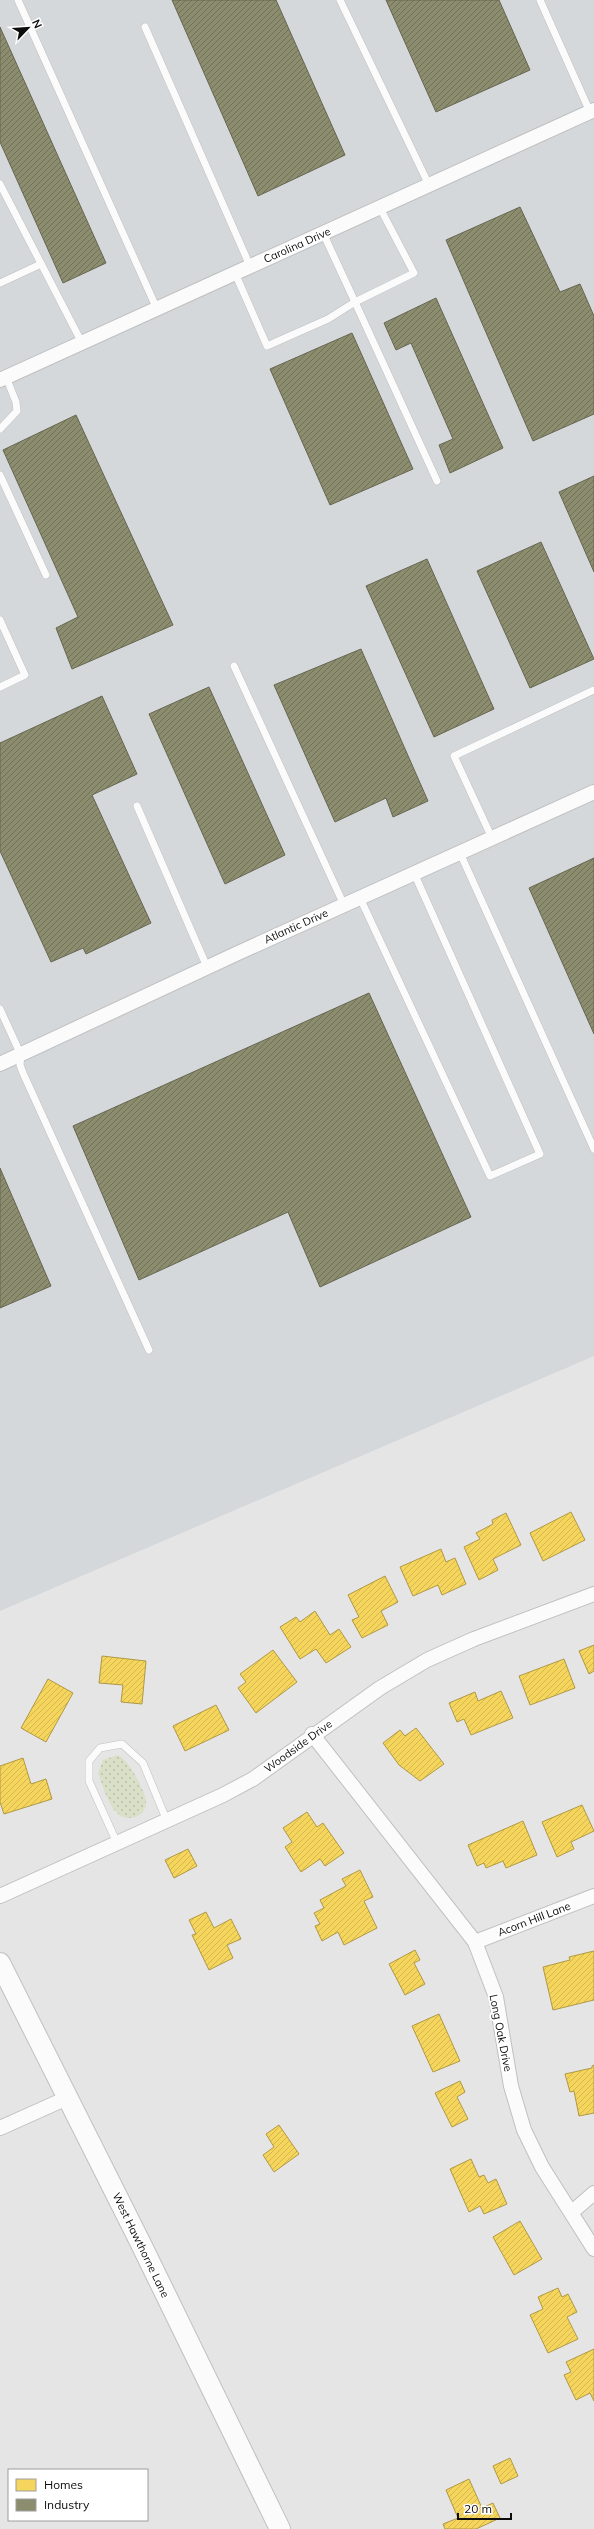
<svg xmlns="http://www.w3.org/2000/svg" width="594" height="2529" font-family="Mulish,sans-serif">
<defs>
<pattern id="green-dots" width="8" height="8" patternUnits="userSpaceOnUse"><rect width="8" height="8" fill="#d9e0c7"/><path d="M2 2h.1M6 6h.1" fill="none" stroke="#b9bfaa" stroke-width="1.8" stroke-linecap="round"/></pattern>
<pattern id="homes-hatch" width="6" height="6" patternUnits="userSpaceOnUse"><rect width="6" height="6" fill="#f6d55c"/><path d="M-1 1l2-2M0 6l6-6M5 7l2-2" fill="none" stroke="#d2b64f"/></pattern>
<pattern id="industry-hatch" width="6" height="6" patternUnits="userSpaceOnUse"><rect width="6" height="6" fill="#8c8c6e"/><path d="M-1 1l2-2M0 6l6-6M5 7l2-2" fill="none" stroke="#717159"/></pattern>
</defs>
<rect width="100%" height="100%" fill="#e5e5e5"/>
<!-- built -->
<path fill="#d4d8da" d="M0,0H594V1356L0,1611Z"/>
<!-- green -->
<path fill="url(#green-dots)" d="M118,1755C128,1759 147,1793 146,1804C145,1811 141,1815 135,1817C112,1825 104,1788 98,1773L103,1760Z"/>
<!-- homes -->
<g fill="url(#homes-hatch)" stroke="#b09944">
<path d="M571,1512L585,1540L543,1561L530,1533Z"/>
<path d="M506,1513L521,1545L493,1559L498,1570L479,1580L464,1547L480,1539L476,1533L493,1524L492,1520Z"/>
<path d="M441,1549L446,1562L455,1558L466,1584L442,1595L438,1585L413,1596L400,1567Z"/>
<path d="M385,1576L398,1602L381,1611L388,1625L362,1638L352,1620L359,1617L348,1595Z"/>
<path d="M315,1611L330,1635L339,1629L351,1647L326,1663L316,1649L300,1659L280,1627L296,1617L300,1622Z"/>
<path d="M594,1645V1671L589,1674L579,1651Z"/>
<path d="M273,1650L297,1682L256,1713L238,1688L246,1682L240,1674Z"/>
<path d="M102,1656L146,1661L142,1704L121,1702L123,1685L99,1683Z"/>
<path d="M564,1659L575,1688L530,1705L519,1676Z"/>
<path d="M48,1679L73,1693L46,1742L21,1728Z"/>
<path d="M501,1691L513,1718L471,1735L464,1719L457,1722L449,1703L475,1692L478,1701Z"/>
<path d="M216,1705L229,1730L185,1751L173,1726Z"/>
<path d="M416,1728L444,1764L420,1781L399,1765L383,1743L400,1730L405,1736Z"/>
<path d="M23,1758L31,1784L46,1779L52,1799L4,1814L0,1802V1766Z"/>
<path d="M582,1805L594,1831L571,1842L574,1849L557,1857L542,1822Z"/>
<path d="M307,1812L317,1827L323,1823L344,1853L325,1866L320,1859L301,1872L285,1847L292,1842L283,1828Z"/>
<path d="M523,1821L537,1855L506,1868L503,1861L486,1868L484,1863L477,1866L468,1845Z"/>
<path d="M188,1849L197,1866L174,1878L165,1860Z"/>
<path d="M360,1870L373,1897L364,1901L377,1928L344,1945L338,1932L322,1941L315,1926L320,1924L314,1913L324,1908L320,1900L346,1886L342,1879Z"/>
<path d="M206,1912L214,1928L231,1919L241,1939L227,1945L233,1958L209,1970L192,1935L196,1934L189,1920Z"/>
<path d="M415,1950L420,1960L414,1963L425,1984L405,1995L389,1964Z"/>
<path d="M594,1951V2000L553,2010L543,1967L570,1960L569,1957Z"/>
<path d="M439,2014L460,2061L433,2072L412,2026Z"/>
<path d="M594,2065V2113L579,2116L574,2091L570,2092L565,2074L592,2068V2066Z"/>
<path d="M460,2081L465,2092L457,2097L468,2119L452,2127L435,2093Z"/>
<path d="M279,2125L299,2154L274,2172L263,2155L274,2147L266,2134Z"/>
<path d="M471,2159L479,2177L484,2175L488,2183L496,2179L507,2204L484,2214L480,2206L469,2212L450,2169Z"/>
<path d="M520,2221L542,2259L514,2275L493,2237Z"/>
<path d="M558,2288L562,2297L568,2294L577,2312L567,2317L578,2339L548,2353L530,2315L543,2309L538,2297Z"/>
<path d="M594,2349V2401L590,2393L576,2400L564,2375L571,2372L566,2362Z"/>
<path d="M510,2458L518,2476L501,2484L493,2466Z"/>
<path d="M469,2479L482,2508L493,2503L500,2518L476,2529H445L443,2524L458,2518L446,2490Z"/>
</g>
<!-- industry -->
<g fill="url(#industry-hatch)" stroke="#666651">
<path d="M172,0H276L345,155L258,196Z"/>
<path d="M386,0H499L530,70L436,112Z"/>
<path d="M0,27L106,263L63,283L0,142Z"/>
<path d="M520,207L560,292L580,284L594,316V414L533,441L446,240Z"/>
<path d="M436,298L503,448L450,473L439,445L453,439L411,343L396,350L384,323Z"/>
<path d="M352,333L413,469L330,505L270,369Z"/>
<path d="M76,415L173,625L72,669L56,628L78,617L3,450Z"/>
<path d="M594,476V572L559,492Z"/>
<path d="M541,542L594,659L530,688L477,571Z"/>
<path d="M427,559L494,709L434,737L366,586Z"/>
<path d="M361,649L428,801L393,817L386,798L335,822L274,685Z"/>
<path d="M209,687L285,855L225,884L149,714Z"/>
<path d="M102,696L137,774L92,795L151,923L86,954L83,948L51,962L0,851V743Z"/>
<path d="M594,858V1034L529,888Z"/>
<path d="M369,993L471,1217L320,1287L288,1212L139,1280L73,1126Z"/>
<path d="M0,1168L51,1286L0,1308Z"/>
</g>
<g fill="none" stroke-linecap="round" stroke-linejoin="round">
<defs>
<g id="lane">
<path d="M18,0L157,309"/>
<path d="M340,0L429,185"/>
<path d="M540,0L590,112"/>
<path d="M145,27L250,266"/>
<path d="M0,184L82,343"/>
<path d="M323,233L355,302L414,273L380,208"/>
<path d="M235,273L267,346L328,319L355,302L437,481"/>
<path d="M0,283L41,264"/>
<path d="M0,429L17,411L16,402L6,377"/>
<path d="M0,475L46,575"/>
<path d="M0,620L25,675L0,687"/>
<path d="M234,666L344,905"/>
<path d="M137,806L207,967"/>
<path d="M492,838L454,756L594,690"/>
<path d="M460,853L594,1149"/>
<path d="M360,898L490,1176L540,1154L414,873"/>
<path d="M0,1009L21,1055L20,1065L23,1073L149,1350"/>
<path d="M117,1843L89,1781V1761L100,1748L122,1744L143,1763L167,1821"/>
</g>
<g id="street">
<path d="M0,380L594,110"/>
<path d="M0,1064L238,953L594,792"/>
<path d="M312,1734L475,1942L496,1997L511,2086L524,2130L542,2167L594,2249"/>
<path d="M0,1896L223,1795L253,1779L380,1688L427,1660L474,1639L594,1594"/>
<path d="M475,1942L594,1896"/>
<path d="M0,2128L67,2098"/>
<path d="M572,2212L594,2193"/>
</g>
<path id="secondary" d="M0,1963L140,2242L280,2529"/>
</defs>
<!-- lane casing -->
<use href="#lane" stroke="#c0c0c0" stroke-width="8"/>
<!-- street casing -->
<use href="#street" stroke="#c0c0c0" stroke-width="16"/>
<!-- secondary casing -->
<use href="#secondary" stroke="#c0c0c0" stroke-width="22"/>
<!-- lane -->
<use href="#lane" stroke="#fbfbfb" stroke-width="7"/>
<!-- street -->
<use href="#street" stroke="#fbfbfb" stroke-width="14"/>
<!-- secondary -->
<use href="#secondary" stroke="#fbfbfb" stroke-width="20"/>
</g>
<g text-anchor="middle" stroke-width="4" stroke-linejoin="round" paint-order="stroke">
<!-- street labels -->
<g font-size="11" fill="#0c0c0d" stroke="#fff">
<text transform="translate(297 245) rotate(-24)" y="4">Carolina Drive</text>
<text transform="translate(296 926) rotate(-24)" y="4">Atlantic Drive</text>
<text transform="translate(298 1746) rotate(-36)" y="4">Woodside Drive</text>
<text transform="translate(534 1919) rotate(-21)" y="4">Acorn Hill Lane</text>
<text transform="translate(501 2033) rotate(79)" y="4">Long Oak Drive</text>
<text transform="translate(141 2245) rotate(64)" y="4">West Hawthorne Lane</text>
</g>
</g>
<!-- legend -->
<rect x="8" y="2469" width="140" height="52" fill="#ffffff" stroke="#9e9e9e"/>
<rect x="16" y="2479" width="20" height="12" fill="#f6d55c" stroke="#9e9e9e"/>
<text x="44" y="2489" font-size="12" fill="#0c0c0d">Homes</text>
<rect x="16" y="2499" width="20" height="12" fill="#8c8c6e" stroke="#9e9e9e"/>
<text x="44" y="2509" font-size="12" fill="#0c0c0d">Industry</text>
<!-- north arrow -->
<g transform="translate(28 28) rotate(65)" stroke="#ffffff" stroke-width="3" paint-order="stroke">
<path d="M0-3L7 15L0 10L-7 15Z" fill="#0c0c0d"/>
<text y="-6" font-size="11" font-weight="bold" text-anchor="middle" fill="#0c0c0d">N</text>
</g>
<!-- scale -->
<path d="M458 2513v6h53v-6" fill="none" stroke="#0c0c0d" stroke-width="2"/>
<text x="464" y="2513" font-size="12" fill="#0c0c0d" stroke="#ffffff" stroke-width="3" paint-order="stroke">20 m</text>
</svg>
